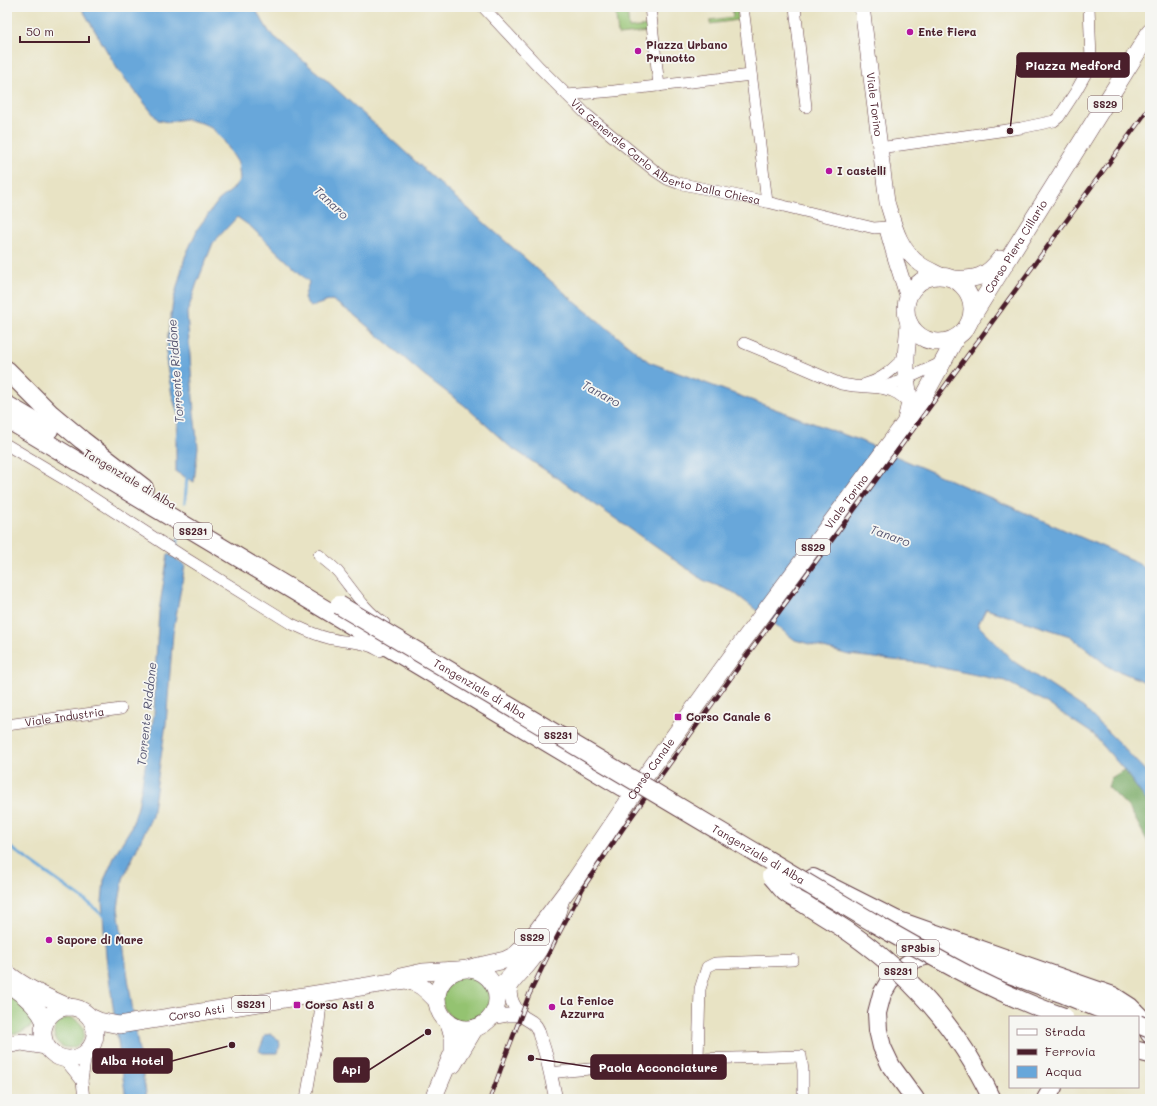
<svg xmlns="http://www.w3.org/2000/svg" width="1157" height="1106" font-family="Mali,sans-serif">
<rect width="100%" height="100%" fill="#f6f6f2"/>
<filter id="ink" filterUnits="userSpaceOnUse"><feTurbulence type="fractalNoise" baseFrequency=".025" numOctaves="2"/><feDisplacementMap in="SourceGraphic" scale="8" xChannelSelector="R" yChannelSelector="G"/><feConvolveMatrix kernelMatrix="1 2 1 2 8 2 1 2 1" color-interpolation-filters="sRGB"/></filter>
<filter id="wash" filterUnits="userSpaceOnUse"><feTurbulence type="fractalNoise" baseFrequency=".012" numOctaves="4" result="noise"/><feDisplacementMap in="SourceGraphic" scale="16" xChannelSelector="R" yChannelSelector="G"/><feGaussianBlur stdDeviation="0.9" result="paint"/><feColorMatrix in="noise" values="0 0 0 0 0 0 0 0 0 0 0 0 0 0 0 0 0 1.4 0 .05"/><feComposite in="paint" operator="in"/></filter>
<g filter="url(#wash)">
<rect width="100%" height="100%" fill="#e8e3c4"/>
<!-- green -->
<g fill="#94c371" stroke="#6f714e">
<path d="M615,7H642L627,9L629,28L648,26L649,32L618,35Z"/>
<path d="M732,7H737L738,20L710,24V20L733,17Z"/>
<circle cx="467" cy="998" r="25"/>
<path d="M7,989L24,1000L35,1018C32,1031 18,1034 7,1034Z"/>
<circle cx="69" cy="1033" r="15"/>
</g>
<!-- forest -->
<path fill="#77a963" stroke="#606447" d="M1124,770L1150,806V846L1130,809L1108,787L1111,778Z"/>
<!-- water -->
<g fill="#67a7da" stroke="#586382">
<path d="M81,7H254L270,33L325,79L449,192L575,302L649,362L861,441L1133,560L1150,572V691L1143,681L1109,667L1070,636L986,609L978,625L1013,661L1084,708L1117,741L1150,776V806L1124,770L1093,734L1045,702L1005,681L919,663L849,655L795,640L733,592L703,580L563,482L509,446L464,405L424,375L353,314L332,300L310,307L304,298L309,282L251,227L237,217L213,243L197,283L187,313L194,413L198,447L194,482L176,472V438L179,418L172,395L166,360L168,335L173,302L185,257L198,228L219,200L232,190L240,179L238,163L224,141L213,129L202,123L184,119L168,122L158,120L118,70Z"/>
<path d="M168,554L185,565L173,633L166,724L152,816L123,879L118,908L136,1033L147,1099H126L106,956L102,902L104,880L117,851L131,828L138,807L154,715L156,659L159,611Z"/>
<path d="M271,1034L279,1040L280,1045L278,1053H263L259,1051L263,1041L265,1035Z"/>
</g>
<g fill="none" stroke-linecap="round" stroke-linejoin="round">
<!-- stream -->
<g stroke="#67a7da" stroke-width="3">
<path d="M185,502L187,476"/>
<path d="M174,562L178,540"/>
<path d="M7,845L90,904L106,918"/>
</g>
</g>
</g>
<g filter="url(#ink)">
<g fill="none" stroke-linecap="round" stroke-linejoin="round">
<defs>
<g id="minor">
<path id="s1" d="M483,7L540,68L587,115L655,171L667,179L678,183L767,202L874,228L887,227"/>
<path d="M650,7L659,86"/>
<path d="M743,7L767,202"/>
<path d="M795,7L806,107"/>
<path d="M567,95L614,91L751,75"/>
<path d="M879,148L1021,128L1054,121L1059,117L1076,91L1090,66L1091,60L1089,7"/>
<path d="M744,343L785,360L841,384L854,386L881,388L892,391L898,394L910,403"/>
<path d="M865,384C883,380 893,368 906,356"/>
<path d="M881,388L906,379L943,362"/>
<path d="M7,445L64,479L187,559L290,623C303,629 315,635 328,638C347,643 362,640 380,651"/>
<path d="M319,555C325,561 333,566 338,572C353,590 364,610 384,623"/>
<path id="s2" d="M7,725L121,709"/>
<path d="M698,1059L700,989L707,967L715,963L793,960"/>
<path d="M65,1060L82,1081"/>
<path d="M550,1073L568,1071L698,1059L801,1056L803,1070V1099"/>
<path d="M84,1099L82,1081L86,1054"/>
<path d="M306,1099L319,1023L322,992"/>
</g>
<g id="tertiary">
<path d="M491,1018L507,1015H521"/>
<path d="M556,1099C551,1078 548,1057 540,1037C539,1034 539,1031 537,1028C534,1021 526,1020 521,1015C515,1009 508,997 511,988C514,981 524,972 529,966C545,947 556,927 562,902"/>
</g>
<g id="secondary">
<path id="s3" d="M862,7L887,202C894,225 900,250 920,264C927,269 935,272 942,276"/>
<path d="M887,229L894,254L908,298"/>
</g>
<g id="primary">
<circle cx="939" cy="309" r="33"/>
<path d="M954,279C975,280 987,277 1000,259"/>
<path id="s4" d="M972,317L1150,32"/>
<path d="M906,420L910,403L906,379V356L909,324"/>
<path id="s5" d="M470,968L505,960L515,955L527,944L575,880L644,778L729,660L922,400L956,338"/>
<circle cx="467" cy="999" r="30"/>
<path d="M7,973C25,988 47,998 69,1007"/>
<path d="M400,977L423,972L457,970"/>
<path d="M15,989C28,998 39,1008 45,1022"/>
<path d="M497,991L517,969L533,948"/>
<circle cx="69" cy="1033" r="26"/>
<path id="s6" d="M90,1017L99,1021L119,1025L405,980C422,984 425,989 437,1001"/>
<path d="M7,1045L22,1042L46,1046"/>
<path d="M453,1065L475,1028"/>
<path d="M433,1099L453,1052V1036L448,1022"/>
</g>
<g id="trunk">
<path d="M7,370L51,414L82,440L144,488"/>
<path d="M7,405L49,430"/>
<path d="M7,419L622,787"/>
<path d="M813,878L896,920L1113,996L1130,1007L1141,1018L1150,1034"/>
<path d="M1138,1051L1150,1054"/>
<path d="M915,1099L891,1066L882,1047L878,1030L877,1013L882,994L891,979L902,968L916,958L934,954L958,955L1061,993L1120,1017"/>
<path d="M1046,1099L1053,1087"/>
</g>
</defs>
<!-- minor casing -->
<use href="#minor" stroke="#623c42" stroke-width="12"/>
<!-- tertiary casing -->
<use href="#tertiary" stroke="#623c42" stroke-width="14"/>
<!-- secondary casing -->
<use href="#secondary" stroke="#623c42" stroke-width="16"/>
<!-- primary casing -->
<use href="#primary" stroke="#623c42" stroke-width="18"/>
<!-- trunk casing -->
<use href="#trunk" stroke="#623c42" stroke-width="20"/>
<!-- minor -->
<use href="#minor" stroke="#fff" stroke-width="11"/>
<!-- tertiary -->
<use href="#tertiary" stroke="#fff" stroke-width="13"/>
<!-- secondary -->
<use href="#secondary" stroke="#fff" stroke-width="15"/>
<!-- primary -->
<use href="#primary" stroke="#fff" stroke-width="17"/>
<!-- trunk -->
<use href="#trunk" stroke="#fff" stroke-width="18"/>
<defs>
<path id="rail" d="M490,1099L504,1060L529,995L556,939L583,888L622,830L740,665L1150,107"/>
</defs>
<!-- rail casing -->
<use href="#rail" stroke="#4a1f2b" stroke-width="4.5"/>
<!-- rail -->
<use href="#rail" stroke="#f6f6f2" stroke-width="3" stroke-dasharray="9" stroke-linecap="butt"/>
<defs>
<g id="trunk-bridge">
<path id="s7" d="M339,605L874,923C935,958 997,994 1064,1017"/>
<path d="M771,876C776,881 780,887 785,892C790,896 797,900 803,903C818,913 834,922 849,932C911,975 960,1031 992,1099"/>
<path d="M1138,1024L1150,1029"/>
</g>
</defs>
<!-- trunk-bridge casing -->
<use href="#trunk-bridge" stroke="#623c42" stroke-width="20" stroke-linecap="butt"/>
<!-- trunk-bridge -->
<use href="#trunk-bridge" stroke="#fff" stroke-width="18"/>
</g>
</g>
<!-- markers -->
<g fill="#b5179e" stroke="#f6f6f2" stroke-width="1.5">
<circle cx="910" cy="32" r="4"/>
<circle cx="638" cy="51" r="4"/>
<circle cx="829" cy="171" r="4"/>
<rect x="674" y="713" width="8" height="8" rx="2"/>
<circle cx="49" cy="940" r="4"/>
<rect x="293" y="1001" width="8" height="8" rx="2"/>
<circle cx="552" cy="1007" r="4"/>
</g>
<g text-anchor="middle" stroke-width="3.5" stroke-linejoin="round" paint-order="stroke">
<!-- shield labels -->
<g fill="#f6f6f2" stroke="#7e6067" stroke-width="1">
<rect x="1088" y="96" width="34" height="16" rx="3"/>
<rect x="174" y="523" width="38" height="16" rx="3"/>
<rect x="796" y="539" width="34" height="16" rx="3"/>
<rect x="539" y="727" width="38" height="16" rx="3"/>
<rect x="515" y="929" width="34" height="16" rx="3"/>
<rect x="897" y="940" width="42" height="16" rx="3"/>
<rect x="879" y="963" width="38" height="16" rx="3"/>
<rect x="232" y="996" width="38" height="16" rx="3"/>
</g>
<g font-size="10" font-weight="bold" fill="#4a1f2b">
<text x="1105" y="108">SS29</text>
<text x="193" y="535">SS231</text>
<text x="813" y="551">SS29</text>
<text x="558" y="739">SS231</text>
<text x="532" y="941">SS29</text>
<text x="918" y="952">SP3bis</text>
<text x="898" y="975">SS231</text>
<text x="251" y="1008">SS231</text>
</g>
<!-- poi labels -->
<g font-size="11" font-weight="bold" fill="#4a1f2b" stroke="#f6f6f2" text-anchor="start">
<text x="918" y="36">Ente Fiera</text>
<text x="646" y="49">Piazza Urbano<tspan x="646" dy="13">Prunotto</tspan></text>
<text x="837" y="175">I castelli</text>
<text x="686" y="721">Corso Canale 6</text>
<text x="57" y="944">Sapore di Mare</text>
<text x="560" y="1005">La Fenice<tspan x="560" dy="13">Azzurra</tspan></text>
<text x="305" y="1009">Corso Asti 8</text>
</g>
<!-- street labels -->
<g font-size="11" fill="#4a1f2b" stroke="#f6f6f2">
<text dy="4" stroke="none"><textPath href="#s3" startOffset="98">Viale Torino</textPath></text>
<text dy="4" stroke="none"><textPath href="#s1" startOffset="239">Via Generale Carlo Alberto Dalla Chiesa</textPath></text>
<text dy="4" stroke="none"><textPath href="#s4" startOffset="83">Corso Piera Cillario</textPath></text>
<text transform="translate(130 479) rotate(31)" y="4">Tangenziale di Alba</text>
<text dy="4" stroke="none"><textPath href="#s5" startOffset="609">Viale Torino</textPath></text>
<text dy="4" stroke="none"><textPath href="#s7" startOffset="164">Tangenziale di Alba</textPath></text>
<text dy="4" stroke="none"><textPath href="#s2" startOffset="58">Viale Industria</textPath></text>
<text dy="4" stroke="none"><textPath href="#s5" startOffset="278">Corso Canale</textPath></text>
<text dy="4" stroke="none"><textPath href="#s7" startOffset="488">Tangenziale di Alba</textPath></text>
<text dy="4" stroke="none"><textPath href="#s6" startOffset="109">Corso Asti</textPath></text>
</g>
<!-- water labels -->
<g font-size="12" font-style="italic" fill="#565571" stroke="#f6f6f2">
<text transform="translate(331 203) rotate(43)" y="4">Tanaro</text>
<text transform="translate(176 371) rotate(-94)" y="4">Torrente Riddone</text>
<text transform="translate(601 394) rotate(29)" y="4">Tanaro</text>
<text transform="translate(890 536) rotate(20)" y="4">Tanaro</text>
<text transform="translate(147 714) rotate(-84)" y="4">Torrente Riddone</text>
</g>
</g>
<!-- callouts -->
<path fill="none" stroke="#4a1f2b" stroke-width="1.5" d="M1010 131L1017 65M232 1045L172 1061M531 1058L591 1067M428 1032L369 1070"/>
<g fill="#4a1f2b" stroke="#f6f6f2" stroke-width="1.5">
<circle cx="1010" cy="131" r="4"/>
<circle cx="232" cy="1045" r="4"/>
<circle cx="531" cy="1058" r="4"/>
<circle cx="428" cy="1032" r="4"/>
</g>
<g fill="#4a1f2b" stroke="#4a1f2b" stroke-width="1.5">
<rect x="1017" y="53" width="112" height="24" rx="4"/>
<rect x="93" y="1049" width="79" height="24" rx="4"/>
<rect x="591" y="1055" width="135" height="24" rx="4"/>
<rect x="334" y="1058" width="35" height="24" rx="4"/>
</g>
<g font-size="12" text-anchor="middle" font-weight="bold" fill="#fff">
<text x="1073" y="70">Piazza Medford</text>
<text x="132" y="1065">Alba Hotel</text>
<text x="658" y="1072">Paola Acconciature</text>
<text x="351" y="1074">Api</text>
</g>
<!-- margin -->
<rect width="1157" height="1106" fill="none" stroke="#f6f6f2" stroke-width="24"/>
<!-- legend -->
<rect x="1009" y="1016" width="130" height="72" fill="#f6f6f2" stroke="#b1a0a2"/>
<rect x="1017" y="1029" width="20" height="6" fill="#ffffff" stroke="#b1a0a2"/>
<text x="1045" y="1036" font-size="12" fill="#4a1f2b">Strada</text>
<rect x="1017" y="1049" width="20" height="6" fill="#4a1f2b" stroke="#b1a0a2"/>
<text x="1045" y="1056" font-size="12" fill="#4a1f2b">Ferrovia</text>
<rect x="1017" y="1066" width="20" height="12" fill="#67a7da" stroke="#b1a0a2"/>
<text x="1045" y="1076" font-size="12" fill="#4a1f2b">Acqua</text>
<!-- scale -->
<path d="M20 36v6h69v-6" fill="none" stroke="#4a1f2b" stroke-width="2"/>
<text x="26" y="36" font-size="12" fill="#4a1f2b" stroke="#f6f6f2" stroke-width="3" paint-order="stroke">50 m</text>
</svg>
